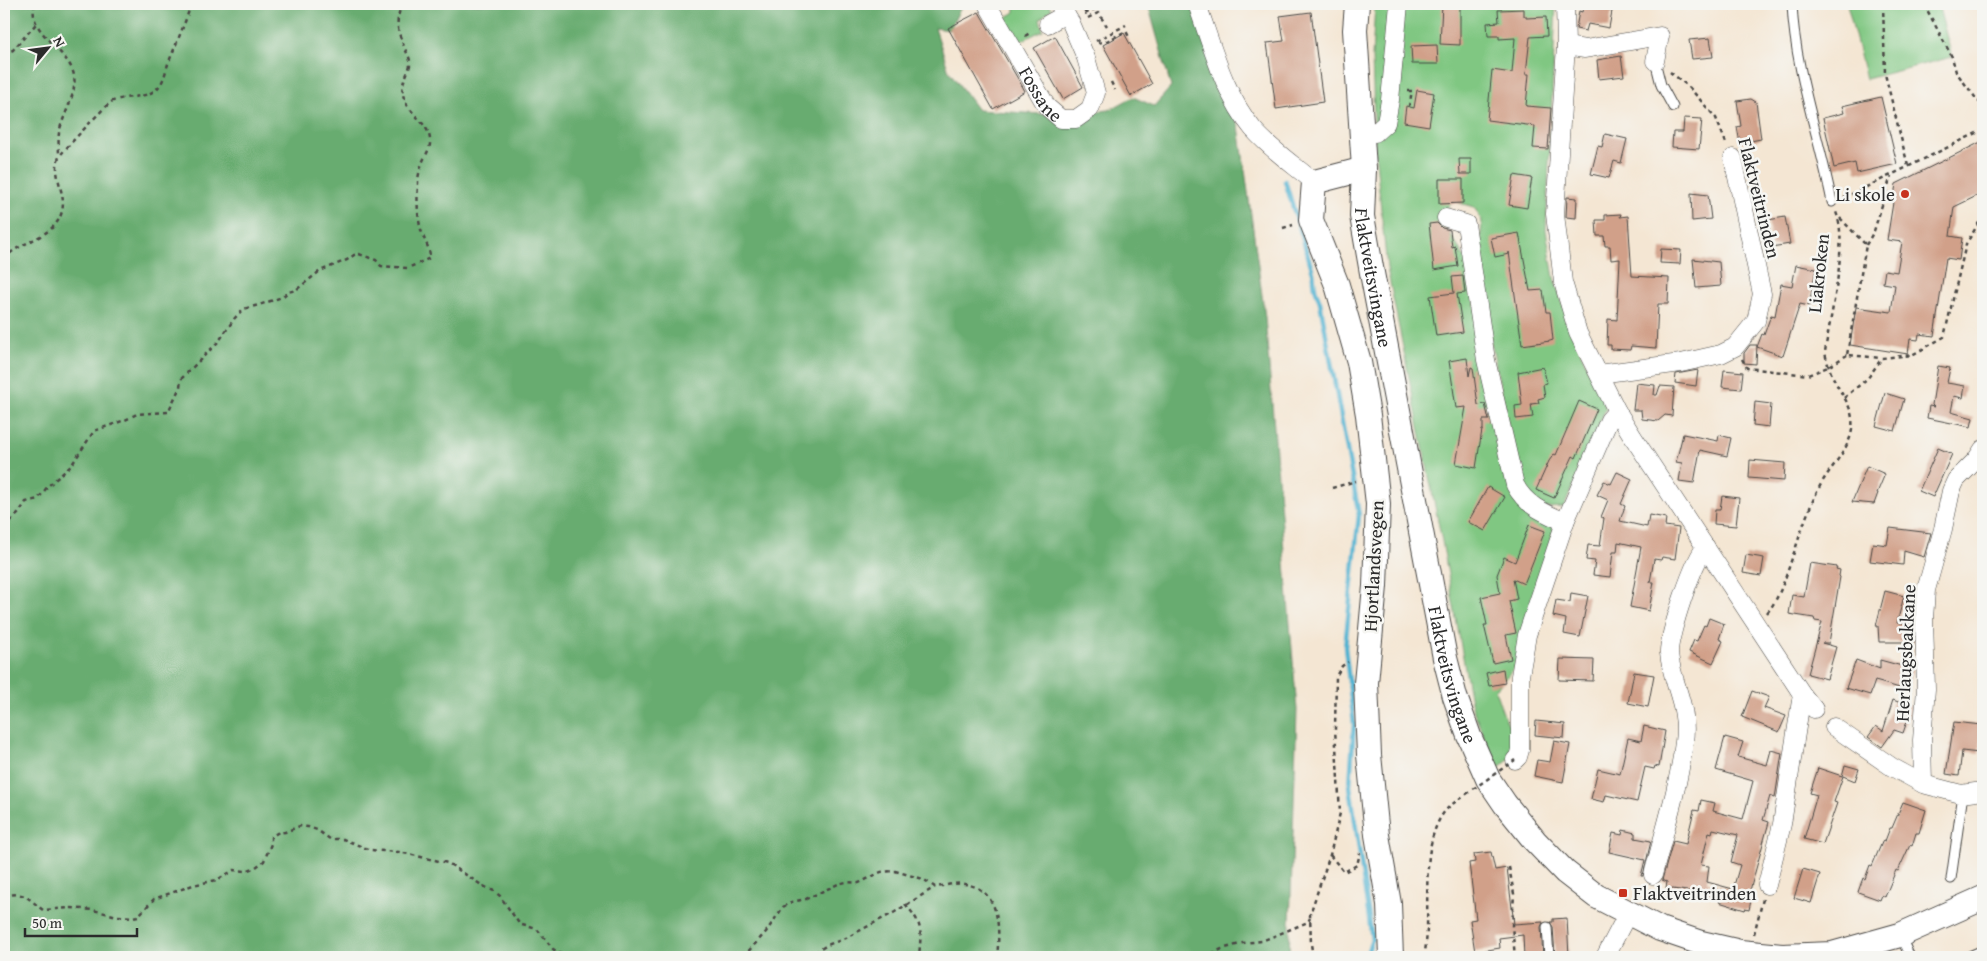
<svg xmlns="http://www.w3.org/2000/svg" width="1987" height="961" font-family="'Gentium Book Plus',serif">
<rect width="100%" height="100%" fill="#f6f6f2"/>
<filter id="ink" filterUnits="userSpaceOnUse"><feTurbulence type="fractalNoise" baseFrequency=".02" numOctaves="2"/><feDisplacementMap in="SourceGraphic" scale="10" xChannelSelector="R" yChannelSelector="G"/><feConvolveMatrix kernelMatrix="1 2 1 2 8 2 1 2 1" color-interpolation-filters="sRGB"/></filter>
<filter id="wash" filterUnits="userSpaceOnUse"><feTurbulence type="fractalNoise" baseFrequency=".0096" numOctaves="4" result="noise"/><feDisplacementMap in="SourceGraphic" scale="20" xChannelSelector="R" yChannelSelector="G"/><feGaussianBlur stdDeviation="1.12" result="paint"/><feColorMatrix in="noise" values="0 0 0 0 0 0 0 0 0 0 0 0 0 0 0 0 0 1.4 0 .05"/><feComposite in="paint" operator="in"/></filter>
<g filter="url(#wash)">
<rect width="100%" height="100%" fill="#f4e6d3"/>
<!-- green -->
<g fill="#80c782" stroke="#567956">
<path d="M1019,4H1048L1052,9L1040,19L1043,30L1015,44L1002,20L1015,12V6Z"/>
<path d="M1375,4H1556L1546,230L1554,278L1573,335L1606,408L1564,507L1545,508L1522,492L1478,279L1482,221L1474,207L1452,201L1441,218L1467,262L1509,485L1540,518L1554,528L1514,669L1495,690L1504,716L1513,733V755L1497,769L1472,707L1442,541L1387,268L1375,151L1372,57Z"/>
<path d="M1847,4H1938L1952,57L1866,79Z"/>
</g>
<!-- forest -->
<path fill="#68ac70" stroke="#4a6c4e" d="M4,4H963L949,30L935,28L949,71L978,110L1058,115L1109,110L1133,97L1154,106L1171,87L1148,4H1204L1211,48L1239,126L1265,317L1297,710L1289,957H4Z"/>
<g fill="none" stroke-linecap="round" stroke-linejoin="round">
<!-- stream -->
<path stroke="#52b3d1" stroke-width="4.5" d="M1285,181L1313,272L1315,288L1320,302L1359,515L1345,647L1354,724L1350,786L1372,939L1366,957"/>
</g>
<g id="blocks">
<!-- building -->
<g fill="#d1a089" fill-rule="evenodd">
<path d="M1442,4H1460V45L1440,44Z"/>
<path d="M1584,4H1610L1609,10L1612,11L1609,28L1588,24L1586,31L1576,29L1579,11L1582,12Z"/>
<path d="M1524,9V16H1526V18L1546,17L1547,36L1530,37L1526,74H1529L1526,106L1551,108L1548,149L1533,148L1535,126L1487,120L1492,70L1512,73L1515,38L1499,39V36H1488L1487,23L1499,22L1498,10Z"/>
<path d="M979,12L1025,91L993,109L948,28Z"/>
<path d="M1311,12L1323,102L1276,109L1267,43L1284,41L1280,16Z"/>
<path d="M1124,33L1152,84L1131,96L1103,45Z"/>
<path d="M1055,36L1083,87L1063,99L1034,48Z"/>
<path d="M1710,38L1713,57L1692,59L1689,40Z"/>
<path d="M1437,45L1438,64H1412L1411,46Z"/>
<path d="M1621,56L1624,76L1599,79L1597,60Z"/>
<path d="M1417,90L1434,93L1429,126L1404,122L1406,106L1414,108Z"/>
<path d="M1881,97L1897,164L1857,173L1855,163L1834,168L1823,118L1844,113L1842,106Z"/>
<path d="M1751,99L1756,102L1761,139L1740,143L1737,127L1741,126L1737,101Z"/>
<path d="M1684,118L1702,119L1699,149L1672,147L1673,132H1683Z"/>
<path d="M1605,134L1627,139L1621,163L1614,161L1609,178L1591,174L1598,146L1602,147Z"/>
<path d="M1983,141V193L1954,207L1950,236L1962,238L1959,260L1946,258L1934,336L1919,334L1918,340L1910,339L1908,354L1850,345L1856,307L1891,312L1895,285L1883,283L1885,270L1897,272L1902,242L1887,240L1896,184Z"/>
<path d="M1459,159H1471V174H1460Z"/>
<path d="M1514,175L1532,178L1527,208L1509,205Z"/>
<path d="M1439,179H1463V203L1439,204Z"/>
<path d="M1691,193L1708,195L1711,219L1692,221Z"/>
<path d="M1567,197L1577,198L1576,218L1566,217Z"/>
<path d="M1621,214L1620,217L1628,216L1632,276L1669,278L1668,304H1658L1656,348L1631,346L1630,350L1611,349V345H1607L1608,319L1617,320L1620,259L1611,260L1610,246H1605L1604,236H1597L1596,220H1605V215Z"/>
<path d="M1785,217L1790,244L1771,247L1768,220Z"/>
<path d="M1437,223L1442,228L1450,230L1452,247L1455,246L1458,266L1434,270L1429,224Z"/>
<path d="M1519,233L1530,291L1543,290L1546,312H1550L1553,340L1550,341L1522,345L1509,252V254L1495,257L1491,238Z"/>
<path d="M1661,249L1681,250L1680,264L1660,263Z"/>
<path d="M1693,259L1719,262L1721,286L1696,288Z"/>
<path d="M1796,265L1816,269L1809,306L1800,304L1783,356L1757,347L1762,334L1764,335L1771,315L1775,316L1781,284L1792,286Z"/>
<path d="M1463,276L1465,293L1457,294L1463,332L1436,336L1430,296L1454,293L1452,277Z"/>
<path d="M1750,345H1757L1756,364L1744,363V353Z"/>
<path d="M1467,358L1469,376L1471,367L1473,368L1478,405L1485,404L1489,420H1483V430H1482L1476,468L1456,464L1466,407L1456,408L1449,361Z"/>
<path d="M1938,366L1950,368L1947,383L1965,386L1963,398L1954,396L1951,412L1973,418L1971,427L1927,418L1929,406L1934,407L1932,405Z"/>
<path d="M1543,367L1547,383L1543,384L1545,397L1538,399L1539,403L1531,404L1533,417L1516,419L1515,406L1522,405L1518,372Z"/>
<path d="M1698,370L1696,386L1675,383L1676,374Z"/>
<path d="M1724,370L1743,372L1741,389L1722,387Z"/>
<path d="M1636,383L1655,385L1654,395H1657L1660,386L1674,387L1672,416L1665,415L1658,421L1642,419L1641,410H1633Z"/>
<path d="M1885,393L1904,399L1895,431L1876,426Z"/>
<path d="M1579,401L1597,409L1576,458L1573,456L1554,498L1536,490L1549,461L1554,454L1556,455Z"/>
<path d="M1755,402L1771,404L1769,427L1753,425Z"/>
<path d="M1683,434L1718,441L1719,435L1731,438L1727,456L1700,450L1694,483L1679,481L1682,463L1676,462Z"/>
<path d="M1938,448L1952,454L1933,497L1919,491Z"/>
<path d="M1750,460L1785,463L1784,481L1749,478Z"/>
<path d="M1867,466L1885,474L1877,493H1878L1874,504L1852,502Z"/>
<path d="M1617,472L1632,479L1621,504L1625,506L1620,521L1647,527L1649,515L1666,518L1665,526L1679,528L1675,559L1662,557L1661,560L1654,559L1650,582H1654L1649,611L1630,607L1641,547L1618,542L1617,552H1613L1610,577L1593,575L1595,561L1586,560L1588,545L1600,546L1604,518L1601,517L1608,500L1597,495L1604,481L1611,484Z"/>
<path d="M1488,487L1505,497L1485,531L1468,522Z"/>
<path d="M1722,496L1739,498L1736,526L1714,524L1715,510H1720Z"/>
<path d="M1529,525L1545,531L1524,584L1513,579L1517,599L1509,601L1516,633L1506,635L1511,659L1493,663L1484,625H1487L1481,597L1500,593L1497,575L1504,557L1515,562Z"/>
<path d="M1890,528L1931,533L1924,557L1904,551L1903,565L1870,561L1873,543L1887,545Z"/>
<path d="M1746,555L1764,558L1761,576L1743,573Z"/>
<path d="M1810,563L1837,567L1836,569L1840,570L1839,576L1840,577L1829,643H1822L1836,647L1827,679L1808,674L1822,622L1815,621L1814,618L1789,614L1792,595L1804,597Z"/>
<path d="M1885,591L1904,596L1897,623H1913L1914,642H1879L1878,626H1876Z"/>
<path d="M1571,593L1588,596L1580,637L1564,634L1566,619L1553,616L1556,600L1570,602Z"/>
<path d="M1709,618L1724,624L1719,639L1723,641L1713,663L1689,652L1694,640L1697,641L1704,625L1706,626Z"/>
<path d="M1560,659L1594,660L1593,681L1559,680Z"/>
<path d="M1856,660L1880,669V660L1913,669L1907,690L1875,681L1870,695L1846,688Z"/>
<path d="M1503,669L1505,683L1489,686L1486,673Z"/>
<path d="M1634,672L1654,675L1648,707L1628,703Z"/>
<path d="M1752,691L1769,697L1764,708L1786,716L1779,732L1742,717Z"/>
<path d="M1893,700L1912,707L1903,733L1894,730L1882,747L1868,737L1876,726L1883,731Z"/>
<path d="M1536,721L1565,724L1564,738L1535,735Z"/>
<path d="M1954,722L1982,725L1979,753L1962,751L1959,776L1946,774Z"/>
<path d="M1644,726L1665,731L1659,767L1655,766L1654,769L1645,767L1637,802L1606,795L1604,802L1591,799L1598,769L1620,774L1628,738L1641,741Z"/>
<path d="M1725,737L1743,742L1738,757L1767,765L1771,750L1782,753L1775,798L1770,796L1763,820L1769,822L1749,894L1752,895L1749,910L1745,909V910L1719,902L1721,896L1666,888L1667,882L1662,880L1673,841L1686,844L1694,810L1699,811L1701,800L1715,803L1713,811L1743,819L1753,781L1716,770ZM1713,829L1738,835L1731,862L1740,865L1733,889L1707,882L1709,866L1701,865L1709,832L1712,833Z"/>
<path d="M1554,741L1570,744L1563,782L1534,776L1537,760L1550,762Z"/>
<path d="M1845,765L1859,769L1855,781L1843,776L1834,802L1837,803L1823,844L1804,839L1817,795L1810,793L1818,768L1842,776Z"/>
<path d="M1903,802L1926,810L1919,833H1916L1912,846L1910,845L1898,871L1896,870L1885,897L1882,895L1880,900L1858,892L1863,878L1865,879L1870,865L1872,866L1883,840L1885,841L1890,828H1892Z"/>
<path d="M1623,830L1635,833V838L1651,841L1643,876H1641L1645,860L1609,852L1613,833L1622,835Z"/>
<path d="M1491,852L1495,870L1507,868L1514,924L1543,922L1541,927L1543,957H1524L1523,935L1499,938L1500,948L1475,952L1470,920L1476,919L1469,863L1475,862L1474,854Z"/>
<path d="M1803,869L1820,874L1811,903L1794,898Z"/>
<path d="M1567,918L1569,957H1555L1553,927L1550,922H1553V919Z"/>
</g>
</g>
</g>
<g filter="url(#ink)">
<use href="#blocks" fill-opacity="0" stroke="#494744" stroke-width="1"/>
<g fill="none" stroke-linecap="round" stroke-linejoin="round">
<defs>
<g id="lane">
<path d="M1792,4C1795,71 1819,136 1832,202"/>
<path d="M1655,61L1661,85L1673,107"/>
<path d="M1951,879L1963,794"/>
<path d="M1547,927L1549,957"/>
<path d="M1900,935L1910,957"/>
<path d="M1967,957L1983,950"/>
</g>
<g id="street">
<path id="s1" d="M987,4L1047,107L1061,119H1076L1090,109L1096,93L1086,58L1071,23L1059,4"/>
<path d="M1197,4C1212,46 1224,94 1253,129C1270,149 1294,165 1314,182"/>
<path d="M1565,4L1566,46L1555,214L1563,282L1578,333L1617,411L1633,437L1802,694L1814,709"/>
<path d="M1048,24L1066,14"/>
<path d="M1566,46L1585,49L1660,36L1655,61"/>
<path d="M1375,133L1386,123L1390,100L1399,4"/>
<path d="M1446,218L1466,224L1486,360L1515,485C1526,506 1545,513 1565,522"/>
<path d="M1599,374L1681,363L1721,354L1735,347L1756,321L1762,294L1733,158"/>
<path d="M1834,727L1892,767L1923,784L1961,794L1983,791"/>
<path d="M1515,760L1518,757L1520,750V676L1527,635L1565,522L1609,420L1617,411"/>
<path d="M1923,784L1922,740L1926,689L1924,619L1926,590L1943,529L1951,491L1956,480L1976,460L1983,449"/>
<path d="M1653,875C1664,832 1679,786 1684,742C1689,705 1672,686 1669,653C1668,637 1694,558 1706,547"/>
<path d="M1767,885L1782,824L1802,694"/>
<path d="M1605,957L1628,913"/>
</g>
<g id="secondary">
<path id="s2" d="M1357,4L1355,30L1364,169L1362,216L1372,273L1445,658L1455,697L1469,736L1488,779L1505,804L1535,841L1565,872L1596,896L1660,929L1701,943L1740,952L1782,956L1832,954L1900,935L1983,898"/>
<path d="M1364,169L1314,182L1311,220L1337,285L1359,362L1368,415L1378,504L1375,586L1366,683L1369,755L1377,835L1389,904L1391,957"/>
</g>
</defs>
<!-- lane casing -->
<use href="#lane" stroke="#494744" stroke-width="11"/>
<!-- street casing -->
<use href="#street" stroke="#494744" stroke-width="19"/>
<!-- secondary casing -->
<use href="#secondary" stroke="#494744" stroke-width="26"/>
<!-- path -->
<g stroke="#494744" stroke-width="2.5" stroke-dasharray="4 4" stroke-linecap="butt">
<path d="M35,4C26,29 63,48 72,69C81,89 63,113 59,133C58,140 59,149 59,156"/>
<path d="M1080,4L1087,15"/>
<path d="M1883,4L1885,74L1908,166"/>
<path d="M1924,4L1952,57L1956,72L1978,101L1983,104"/>
<path d="M1085,14L1104,4"/>
<path d="M1088,18L1098,13L1107,26"/>
<path d="M1025,36L1030,33"/>
<path d="M1096,41L1126,25"/>
<path d="M1098,43L1107,41L1126,31L1130,39"/>
<path d="M4,54L13,50L36,24"/>
<path d="M1670,72L1688,86L1716,118L1726,143"/>
<path d="M1111,82L1115,90"/>
<path d="M1408,91H1412L1409,106"/>
<path d="M1844,198L1983,130"/>
<path d="M1840,218L1866,245L1847,355L1882,358L1912,355L1944,337L1966,244L1983,216"/>
<path d="M1283,228L1293,225"/>
<path d="M1866,245L1874,231L1891,176"/>
<path d="M4,259C22,238 63,238 63,202C62,187 53,172 59,157C61,153 107,104 111,102C126,94 149,101 160,85C164,80 166,70 168,64C176,44 185,24 191,4"/>
<path d="M1742,359L1747,368L1808,375L1828,367L1847,355"/>
<path d="M1844,398L1868,378L1882,358"/>
<path d="M1332,488L1356,481"/>
<path d="M4,527L18,514L26,502L38,499L48,486L71,466L94,431L125,420L137,414L168,412L180,387L181,379L219,341L234,319L243,309L259,305L282,297L288,292L296,290L320,271L347,260L354,255L359,254L376,260L381,266L408,268L430,258C430,248 425,242 422,233C417,218 417,199 418,183C418,176 420,168 423,161C426,154 431,148 430,140C429,123 409,114 404,98C399,83 407,78 410,65C411,60 408,55 406,51C398,32 394,24 402,4"/>
<path d="M1767,613C1782,595 1788,568 1796,547C1802,528 1809,508 1818,490C1828,467 1856,446 1852,419C1851,405 1841,394 1835,381C1830,372 1827,363 1825,352C1830,315 1849,245 1836,212"/>
<path d="M1330,855L1344,872L1357,865L1360,853"/>
<path d="M1509,867L1514,894L1512,926L1515,957"/>
<path d="M4,896C26,891 27,898 43,910L71,908L93,910L117,916L133,917L138,916L154,899L193,885L217,880L234,870L246,871L256,867L264,861L271,844V837L277,833L285,832L300,826L308,827L317,830L330,839H343L370,850L399,852L448,863L483,886L494,891L500,896L518,922L522,925L537,929L553,949L565,957"/>
<path d="M1647,901L1650,889"/>
<path d="M905,904C924,925 921,931 919,957"/>
<path d="M1754,934L1763,899"/>
<path d="M743,957L766,932L783,907L791,902L806,899L838,884L846,882L859,883L881,872L895,871L923,879L935,887C944,886 957,882 965,884C1001,890 1000,929 997,957"/>
<path d="M808,957L827,945L844,939L895,912L935,887"/>
<path d="M1204,957L1222,949L1243,943L1262,941L1308,922L1310,918"/>
<path d="M1313,957L1311,944L1310,914L1330,855L1340,813L1335,729L1336,676L1342,666L1348,662"/>
<path d="M1424,957C1433,914 1417,847 1445,811C1452,803 1464,796 1472,790"/>
</g>
<!-- lane -->
<use href="#lane" stroke="#fff" stroke-width="9"/>
<!-- street -->
<use href="#street" stroke="#fff" stroke-width="18"/>
<!-- secondary -->
<use href="#secondary" stroke="#fff" stroke-width="24"/>
<!-- path-bridge -->
<path stroke="#494744" stroke-width="2.5" stroke-dasharray="4 4" stroke-linecap="butt" d="M1473,789L1515,760"/>
</g>
</g>
<!-- markers -->
<g fill="#c8321e" stroke="#f6f6f2" stroke-width="2">
<circle cx="1905" cy="194" r="5"/>
<rect x="1618" y="888" width="10" height="10" rx="2.5"/>
</g>
<g text-anchor="middle" stroke-width="5" stroke-linejoin="round" paint-order="stroke">
<!-- street labels -->
<g font-size="19" fill="#2b2b2b" stroke="#f6f6f2">
<text dy="7" stroke="none"><textPath href="#s1" startOffset="105">Fossane</textPath></text>
<text transform="translate(1760 198) rotate(76)" y="7">Flaktveitrinden</text>
<text transform="translate(1818 273) rotate(-84)" y="7">Liakroken</text>
<text dy="7" stroke="none"><textPath href="#s2" startOffset="275">Flaktveitsvingane</textPath></text>
<text transform="translate(1373 566) rotate(-87)" y="7">Hjortlandsvegen</text>
<text transform="translate(1905 653) rotate(-87)" y="7">Herlaugsbakkane</text>
<text dy="7" stroke="none"><textPath href="#s2" startOffset="680">Flaktveitsvingane</textPath></text>
</g>
<!-- poi labels -->
<g font-size="19" fill="#2b2b2b" stroke="#f6f6f2" text-anchor="end">
<text x="1895" y="201">Li skole</text>
<text x="1633" y="900" text-anchor="start">Flaktveitrinden</text>
</g>
</g>
<!-- margin -->
<rect width="1987" height="961" fill="none" stroke="#f6f6f2" stroke-width="20"/>
<!-- north arrow -->
<g transform="translate(48 48) rotate(61)" stroke="#f6f6f2" stroke-width="4" paint-order="stroke">
<path d="M0-4L9 19L0 12L-9 19Z" fill="#2b2b2b"/>
<text y="-8" font-size="14" font-weight="bold" text-anchor="middle" fill="#2b2b2b">N</text>
</g>
<!-- scale -->
<path d="M25 928v8h112v-8" fill="none" stroke="#2b2b2b" stroke-width="2.5"/>
<text x="32" y="928" font-size="15" fill="#2b2b2b" stroke="#f6f6f2" stroke-width="4" paint-order="stroke">50 m</text>
</svg>
